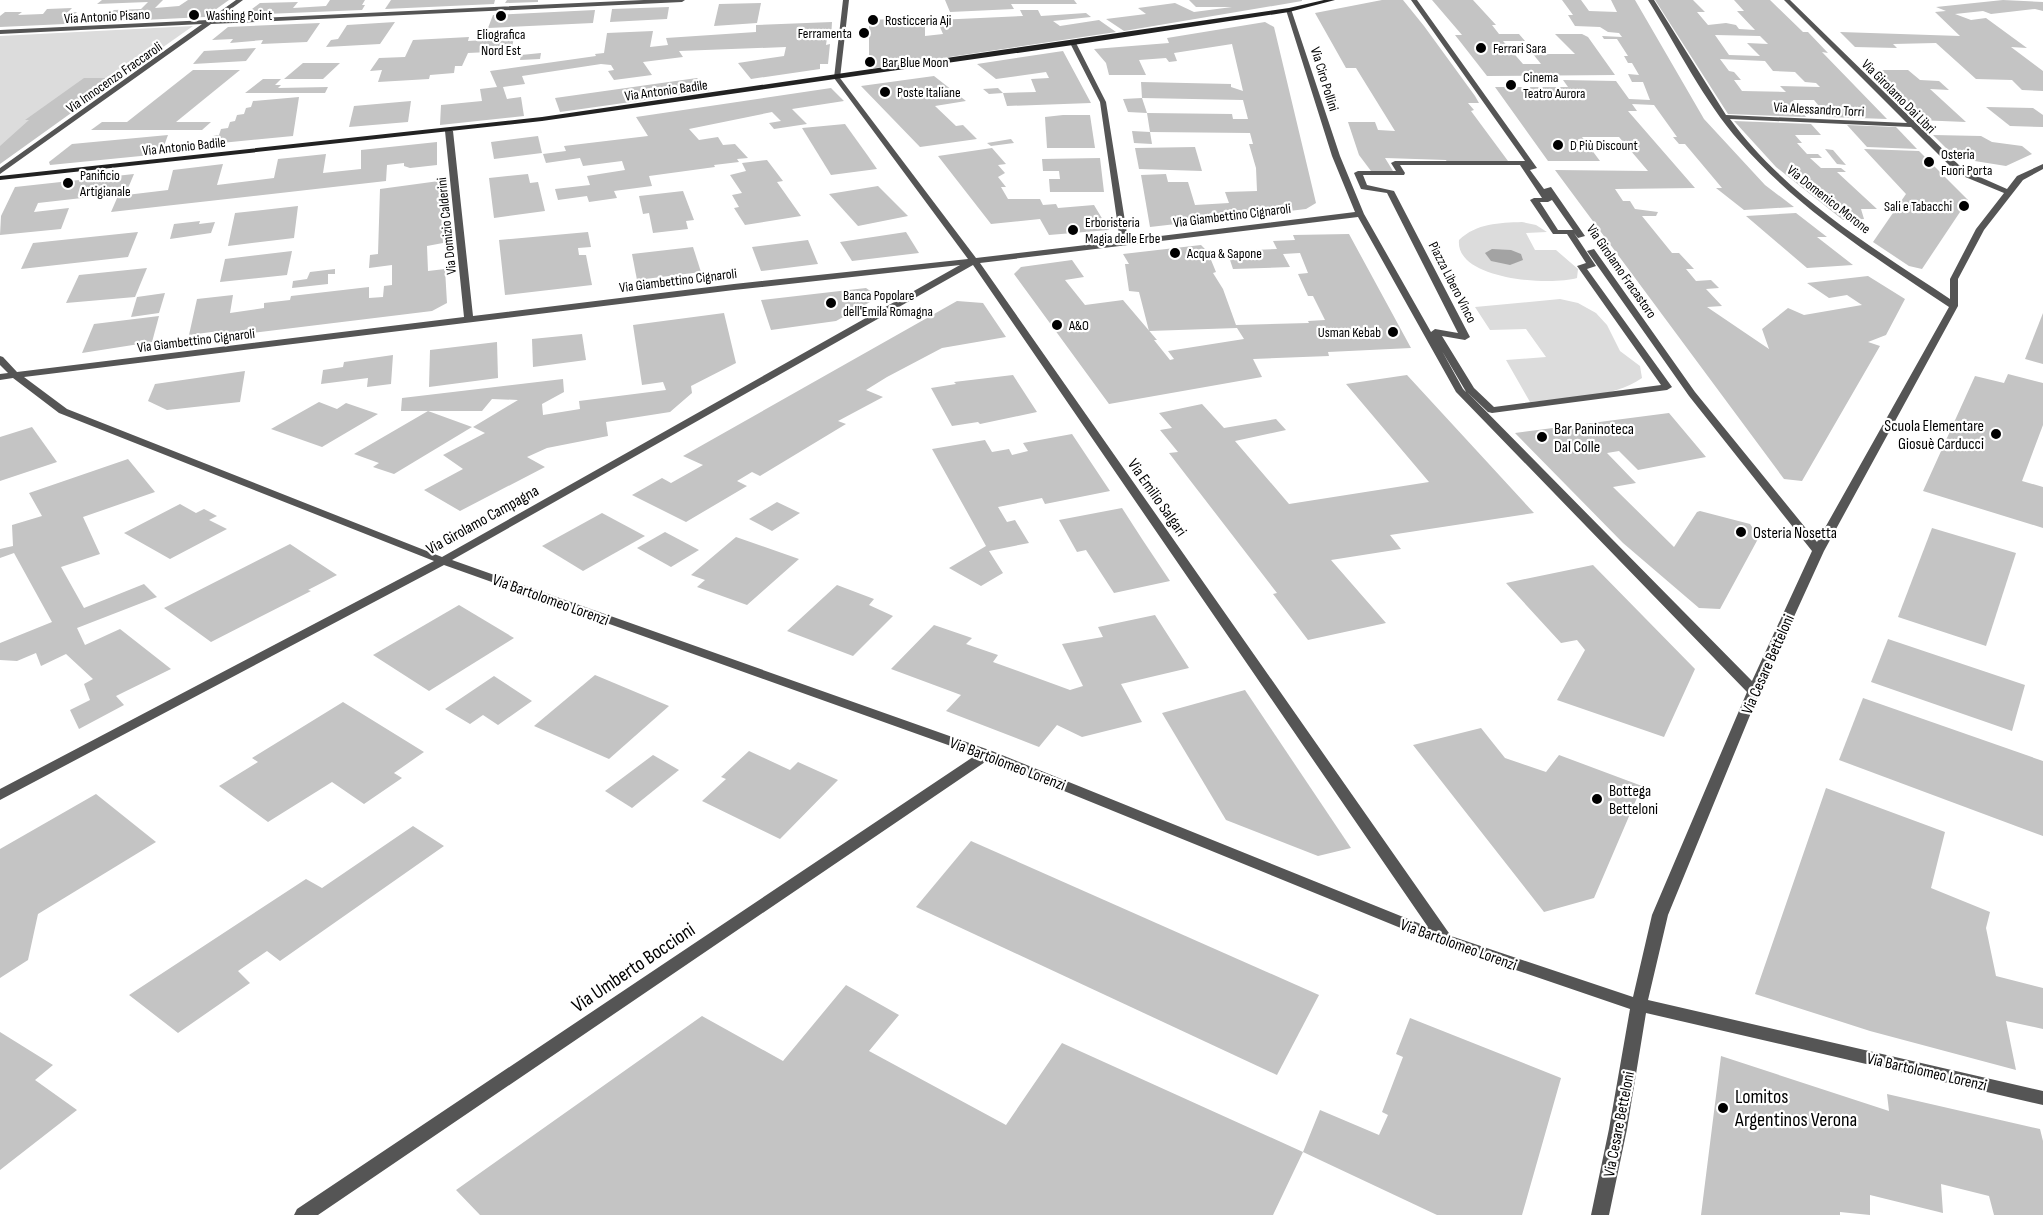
<svg xmlns="http://www.w3.org/2000/svg" width="2043" height="1215" font-family="'Sofia Sans Condensed',sans-serif">
<rect width="100%" height="100%" fill="#fff"/>
<!-- green -->
<g fill="#dcdcdc">
<path d="M193,26L0,162V36Z"/>
<path d="M1522,222L1536,225L1547,232L1526,233L1535,250H1556L1578,269L1577,278C1550,286 1455,280 1459,240C1477,223 1499,223 1522,222Z"/>
<path d="M1560,299L1578,303L1596,313L1607,325L1620,351L1640,366L1642,378C1611,399 1567,398 1530,402L1506,360L1546,357L1526,329L1490,330L1475,307Z"/>
</g>
<!-- water -->
<path fill="#a3a3a3" d="M1492,249L1511,250L1521,254L1523,260L1510,265L1491,261L1485,253Z"/>
<!-- building -->
<g fill="#c4c4c4" fill-rule="evenodd">
<path d="M102,0H163L155,8L179,6L188,0H229L205,17L101,22L114,10L141,9L148,2L97,4Z"/>
<path d="M330,0H365L362,5H365L362,10L244,15L260,3L298,2L293,8L326,6Z"/>
<path d="M391,0H495L494,4L385,9Z"/>
<path d="M507,0H538V2L505,3Z"/>
<path d="M945,0H1074L1077,4H1011L1014,9L950,12Z"/>
<path d="M1189,0H1302V1L1124,31L1106,19L1146,14L1138,8L1175,3L1194,12L1232,7H1196Z"/>
<path d="M1382,0H1403L1424,26L1475,96L1479,103H1468L1474,110L1471,111L1508,161L1447,162L1446,160L1385,158L1393,171H1371L1359,155L1348,122H1375L1378,130L1395,131L1356,68H1346L1315,13Z"/>
<path d="M1432,0H1473L1496,25H1492L1499,34H1519L1525,41H1503L1523,64H1541L1533,54H1575L1555,34H1582L1588,37L1615,75L1487,76L1455,35H1462Z"/>
<path d="M1562,0H1581L1589,11L1617,12L1611,0H1635L1704,119L1765,185L1794,207L1744,210L1716,188H1722L1685,144H1679L1673,137H1677L1654,105L1632,104L1637,111H1628L1695,188L1615,189L1623,201H1630L1635,209L1658,212L1656,216H1642L1672,253H1679L1694,269H1686L1696,281L1711,280L1719,288L1706,289L1722,306L1707,307L1769,349L1762,329L1788,308L1804,315L1862,305L1847,295L1829,298L1807,283L1868,276L1905,299L1886,335L1868,342L1880,346L1802,481L1784,479L1555,170L1648,171L1619,137H1582L1600,161H1548L1495,87H1568L1563,80L1616,81L1629,99L1650,100L1643,82H1632L1628,74L1639,75L1632,63H1628L1624,56H1628L1617,39H1604L1602,36L1622,37L1619,33L1608,32L1600,27L1575,26L1568,15H1573Z"/>
<path d="M1655,0H1693L1705,12H1697L1708,25L1726,23L1736,25L1739,29L1755,30L1737,11H1744L1734,0H1770L1803,32H1808L1828,53L1822,52L1887,119L1828,117L1814,100H1793L1806,117L1728,114ZM1715,35L1760,36L1768,44L1747,43L1760,56L1729,55ZM1720,59L1765,61L1773,71L1795,72L1805,82L1816,83L1820,87L1780,86L1786,92L1742,91L1734,80H1741L1734,72L1729,71Z"/>
<path d="M2003,0L2043,2V11L2035,9L1991,14L1983,11L1955,14L1971,20L1986,18L2027,48L2011,47L2043,71V91L2022,90L2012,80L1976,79L1936,43L1893,44L1897,48L1855,47L1840,32L1960,36L1935,12L1946,11L1936,7Z"/>
<path d="M761,3L757,23L714,26L719,4Z"/>
<path d="M669,7L667,19L610,22L612,9Z"/>
<path d="M72,8L67,13L77,12L65,24L0,27V16L5,12H22L18,15L43,14L47,9Z"/>
<path d="M595,10L593,23L488,28L493,15Z"/>
<path d="M1020,10H1038L1041,16L1086,13L1091,17L1053,21L1060,26L1099,20L1116,32L869,69V20L920,18L922,23H925V36L943,34L937,20L1023,16Z"/>
<path d="M395,22L380,44L326,47L331,40L338,39L347,25Z"/>
<path d="M832,22L831,38H827L826,45L830,44L828,64H820V69L751,79L738,63L784,56L786,47L679,51L683,57L643,62L652,75L614,80L608,71L614,70L611,65L601,64L522,76L525,84L503,87L507,99L521,97L524,116L440,125L441,105L482,101L480,89L497,87L490,71L596,56L595,54L604,53L607,33L653,31L650,47L668,45L666,38L756,32V25Z"/>
<path d="M1265,22L1274,27L1316,203L1306,209L1150,227L1141,175L1166,174L1168,182H1188L1195,205L1229,203L1225,192L1257,191L1256,168L1249,144H1253L1250,133L1150,132L1147,113L1128,112L1123,99L1142,98L1147,113L1232,114L1233,119H1248L1243,100L1142,98L1141,82L1231,84V87L1243,91L1232,44L1174,53L1177,61L1169,62L1166,58L1139,60L1146,75H1109L1106,63L1094,49L1169,43L1167,38Z"/>
<path d="M320,23L307,42L261,44L263,40L230,43L233,39L212,40L228,27Z"/>
<path d="M469,37L468,41L514,38L511,51L468,53L462,66H455L454,73L430,75L429,79L378,82L382,70L370,71L379,58L405,57L413,40Z"/>
<path d="M256,48L246,61L193,64L204,51Z"/>
<path d="M1063,51L1091,103L1007,106L1003,93L989,94L983,89L998,88L1003,93L1036,92L1031,79L1049,78L1046,72L996,79L977,64Z"/>
<path d="M541,53L540,59L520,60L521,55Z"/>
<path d="M303,63H340L323,79H284Z"/>
<path d="M193,70H240L176,122H211L202,130H91L102,122H127Z"/>
<path d="M1875,70H1908L1920,80L1939,81L1949,90L1930,89L1966,122L1918,120L1873,76H1882Z"/>
<path d="M934,76L966,101L935,106L956,126L963,125L977,139L920,147L861,86Z"/>
<path d="M84,78H120L0,164V146L29,120H25Z"/>
<path d="M697,78L709,91L560,112L555,98Z"/>
<path d="M263,79H281L275,85H281L278,88L328,87L325,93H245Z"/>
<path d="M831,88L844,101L792,109L807,124L774,129L769,123L781,121L772,112L689,129L699,140L718,137L723,145L735,144L748,158L737,159L739,162L714,165L715,167L649,176L652,186L614,191L617,198L589,202L587,196L558,200L555,189L590,185L587,176L625,170L622,161L583,166L580,158L546,163L543,154L566,151L564,146L648,136L636,117Z"/>
<path d="M299,97L293,136L211,144L213,136L219,135L221,129L228,128L230,122L235,121L237,115L244,114L246,108L251,107L253,101Z"/>
<path d="M411,101L408,122L349,127L354,106Z"/>
<path d="M1986,107L2033,108L2043,115V127L2010,126Z"/>
<path d="M1063,115H1090L1095,148H1047L1045,117Z"/>
<path d="M1734,121L1811,124L1821,135H1795L1802,143H1797L1807,154H1818L1822,158H1810L1821,168H1841L1846,172H1837L1877,209H1861L1864,219L1843,220L1776,167Z"/>
<path d="M845,124L868,156L877,169L831,175L802,128Z"/>
<path d="M1847,125L1896,127L1917,149L1867,147Z"/>
<path d="M1132,131L1150,132L1152,144L1134,143Z"/>
<path d="M168,135L161,154L50,165L49,162L72,144Z"/>
<path d="M1933,135L1981,136L1992,142L2022,146L2032,154L2006,166L1956,158Z"/>
<path d="M538,136L542,153L494,159L491,142Z"/>
<path d="M1011,139L1014,143L991,146L987,143Z"/>
<path d="M437,142V165L410,168L404,166V163L387,165L386,181L111,212L118,196L168,190L173,170L223,164L217,185L274,178L278,159L326,154L323,173L361,169V150Z"/>
<path d="M1195,147L1202,171L1139,169L1135,148Z"/>
<path d="M992,148L1006,164L998,165L1005,173L998,177L1006,187H1001L1008,199H1040L1043,205L1056,204L1058,208L1094,205L1109,230L1049,235L1040,219L991,224L938,156Z"/>
<path d="M1825,149L1833,150L1846,165L1837,164Z"/>
<path d="M1864,149L1919,151L1968,200L1922,269L1909,266L1873,242L1906,194Z"/>
<path d="M1100,158L1104,192H1050L1049,179H1060L1059,171H1043L1042,159Z"/>
<path d="M767,160L783,181L777,182L801,216L745,225L734,208L739,207L732,195L742,193L730,175L746,171L742,163Z"/>
<path d="M134,174L126,193L38,203L34,212L69,208L61,229L0,235L1,216L15,187Z"/>
<path d="M528,174L530,183L538,182L545,211L494,218L489,178Z"/>
<path d="M439,181L443,243L427,246L428,271L445,269L447,303L432,311L218,337L219,331L189,335L197,299L233,295L230,313L264,308V303L290,300L291,296L369,287V298L383,297L384,286L392,285V265L369,268L370,255L378,254L380,189Z"/>
<path d="M878,186L908,216L858,226L829,194Z"/>
<path d="M683,191L694,220L686,221L688,229L653,233L649,213L643,214L639,196Z"/>
<path d="M298,206L294,238L228,246L235,213Z"/>
<path d="M1796,213L1827,237H1817L1853,265L1807,268L1746,216Z"/>
<path d="M200,221L199,224L215,222L211,233L170,239L174,224Z"/>
<path d="M138,232L128,257L21,269L33,243Z"/>
<path d="M588,232L591,247L578,248L579,255H586L592,285L505,295L499,240Z"/>
<path d="M906,232L919,253L852,261L840,242Z"/>
<path d="M1349,234L1411,348L1328,352L1329,356L1253,359L1262,377L1109,404L1014,274L1021,267L1072,260L1084,277L1065,280L1085,305L1123,300L1157,340H1154L1170,360L1174,359L1168,351L1244,339L1237,328L1149,331L1139,292L1129,291L1125,264H1129L1123,254L1201,245L1211,255H1209L1216,272L1213,273L1223,289L1236,325L1309,323L1308,321L1325,320L1313,296H1308L1298,274L1308,273L1300,253L1283,254L1290,267L1233,269L1227,251L1277,249L1273,241L1295,240L1293,235Z"/>
<path d="M808,240L818,264L761,271L752,247Z"/>
<path d="M693,247L701,272L637,280L632,254Z"/>
<path d="M292,251L287,275L220,282L225,259Z"/>
<path d="M147,268L135,297L66,303L79,275Z"/>
<path d="M335,269V274H328V284L292,288L293,281L307,279L310,272Z"/>
<path d="M866,288L879,297L836,321L771,330L761,300Z"/>
<path d="M165,293L159,313L131,317L137,297Z"/>
<path d="M957,301L983,303L1006,337L942,348L887,377L866,390L883,397L838,421L846,424L760,476L752,472L737,481L747,486L686,522L632,495L662,478L671,483L703,465L683,456Z"/>
<path d="M724,313L736,363L691,386L692,393L670,412L606,422L608,436L547,448L527,457L545,467L460,511L424,490L463,469L443,455L485,433L473,427L518,400L492,399L482,411H401L402,398L563,379L564,392L542,404L543,415L580,409L579,401L666,390L663,382L642,385L633,325Z"/>
<path d="M2043,313V364L2025,359Z"/>
<path d="M159,316L152,342L82,353L94,324Z"/>
<path d="M582,334L586,360L533,367L532,339Z"/>
<path d="M497,342L498,378L429,387L430,350Z"/>
<path d="M393,355L391,384L367,387L368,378L321,384L323,370L343,367L344,362Z"/>
<path d="M245,371L240,402L167,410L148,401L155,384Z"/>
<path d="M2008,374L2043,383V425L2022,481L2043,487V528L1923,491L1975,376L2004,383Z"/>
<path d="M1013,375L1037,412L980,424L978,422L952,426L931,388L956,384L954,382Z"/>
<path d="M1407,375L1534,513L1390,535L1401,549L1331,560L1386,623L1308,640L1273,594L1277,593L1169,453L1178,452L1160,430L1172,428L1159,413L1202,404L1224,428L1276,419L1286,430L1235,441L1289,504L1429,482L1346,384Z"/>
<path d="M319,402L337,409L346,403L378,414L322,447L271,429Z"/>
<path d="M428,411L472,427L394,474L373,467L379,463L354,454Z"/>
<path d="M1669,413L1706,457L1638,470L1619,451L1607,453L1636,483L1613,487L1674,547L1697,512L1700,511L1750,524L1759,537L1720,609L1699,608L1623,543L1515,433Z"/>
<path d="M32,427L57,462L0,481V437Z"/>
<path d="M1072,434L1110,491L1045,504L1042,498L998,507L1007,522L1015,520L1029,543L989,551L1003,573L981,586L949,568L986,546L932,449L985,440L992,452L1009,449L1012,455L1028,451L1023,443Z"/>
<path d="M128,459L155,492L83,517L100,554L61,567L84,608L144,584L157,597L77,628L85,645L120,629L171,669L116,696L124,705L79,729L70,710L90,700L84,684L93,679L66,654L41,666L36,653L17,661L0,660V643L52,622L14,553L0,558V549L13,546L12,525L42,516L29,493Z"/>
<path d="M777,502L800,513L772,531L749,519Z"/>
<path d="M180,504L196,513L204,509L217,516L209,520L227,529L170,559L124,533Z"/>
<path d="M1122,508L1142,539L1170,581L1114,593L1086,550L1077,552L1059,520Z"/>
<path d="M602,513L645,536L583,571L542,546Z"/>
<path d="M1932,528L2016,553L1986,646L1898,617Z"/>
<path d="M665,532L699,550L671,567L637,548Z"/>
<path d="M736,537L799,559L747,605L697,587L705,580L691,575Z"/>
<path d="M290,544L337,575L308,590L311,591L211,642L164,608Z"/>
<path d="M1593,565L1695,669L1664,737L1557,700L1585,650L1577,640L1561,643L1506,583Z"/>
<path d="M837,585L874,599L869,605L893,616L853,656L787,631Z"/>
<path d="M459,605L514,638L429,691L373,655Z"/>
<path d="M1155,615L1189,668L1121,684L1142,722L1082,737L1057,725L1039,747L946,711L961,695L891,669L934,625L972,638L966,644L998,655L993,662L1070,690L1083,686L1062,644L1103,637L1098,627Z"/>
<path d="M1888,639L2025,685L2012,731L1871,682Z"/>
<path d="M595,675L669,706L609,759L534,726Z"/>
<path d="M494,676L532,701L498,725L483,715L470,724L445,709Z"/>
<path d="M1245,690L1351,848L1318,856L1226,820L1162,713Z"/>
<path d="M1863,698L2043,761V836L1839,760Z"/>
<path d="M343,702L424,752L394,773L402,778L364,804L332,782L268,822L219,786L258,762L252,758Z"/>
<path d="M1481,728L1505,758L1546,772L1559,755L1642,786L1594,898L1544,912L1413,745Z"/>
<path d="M749,751L790,770L798,762L838,780L780,839L702,801L726,779L721,777Z"/>
<path d="M653,755L679,770L632,808L605,791Z"/>
<path d="M1826,788L1945,832L1931,888L1990,912L1986,928L1996,976L2043,988V1029L2006,1021L2016,1070L1870,1031L1755,994Z"/>
<path d="M96,794L156,842L38,914L28,960L0,978V849Z"/>
<path d="M413,826L444,846L280,961L267,951L238,971L250,983L178,1033L129,995L306,879L322,888Z"/>
<path d="M971,841L1319,995L1277,1075L916,907Z"/>
<path d="M846,985L899,1015L869,1051L1006,1125L1062,1043L1303,1152L1273,1215H480L456,1190L702,1016L783,1061Z"/>
<path d="M1410,1018L1561,1078L1522,1215H1437L1303,1152L1320,1110L1379,1135L1388,1115L1382,1112L1403,1057L1396,1054Z"/>
<path d="M0,1032L53,1065L35,1080L77,1110L0,1170Z"/>
<path d="M1721,1056L1889,1111L1887,1094L2040,1129L2043,1141V1215H1994L1989,1196L1941,1184L1943,1213L1870,1195V1215L1840,1212V1215H1701Z"/>
</g>
<g fill="none" stroke-linecap="round" stroke-linejoin="round">
<!-- street -->
<g fill="#555" fill-rule="evenodd">
<path d="M236,0H243L216,20L644,0H685L682,2L211,24L0,174V168L202,24L0,34V30L208,20Z"/>
<path d="M843,0H849L840,78L976,258L1120,241L1100,102L1070,43L1073,41L1076,43L1106,102L1128,240L1355,212L1332,156L1286,10L1291,9L1340,156L1364,214L1431,332L1435,329L1458,333L1387,193L1361,189L1354,173L1358,171H1396L1391,163L1395,161H1525L1411,0H1417L1537,168L1530,170L1544,189L1551,187L1585,236L1578,238L1574,233L1596,266L1587,269L1672,387L1667,390L1492,413L1488,412L1467,392L1752,681L1812,551L1689,396L1587,251L1594,249L1695,392L1817,542L1949,307C1876,258 1799,210 1740,142C1703,100 1678,48 1648,0H1654L1726,115L1907,123L1784,0H1790L1964,170L2007,189L2017,176L2043,164V169L2023,180L1984,230L1958,279V306L1824,551L1760,691L1668,915L1648,1000L2043,1091V1105L1646,1013L1627,1129L1609,1215H1591L1609,1129L1630,1009L1440,944L988,760L318,1215H294L297,1209L976,755L444,565L0,800V789L434,561L59,413L13,378L0,380V374L8,373L0,365V356L3,357L17,372L464,317L445,131L449,129L453,131L473,316L734,284L968,259L834,78ZM1730,119L1911,127L1958,174L2004,193L1976,229L1950,279V299C1872,247 1786,196 1730,119ZM1400,165H1520L1542,198H1534L1530,200L1553,234H1567L1586,263L1577,266L1661,385L1494,407L1474,388L1442,336L1465,340L1470,337L1394,191L1367,185L1363,175H1404L1405,173ZM1552,200L1573,230H1558L1540,202H1548ZM1358,217L1456,392L1747,692L1652,915L1633,997L1451,936L980,263ZM960,265L442,557L67,409L24,377L734,290ZM973,265L1428,927L992,751L452,560ZM1442,351L1465,390L1466,392L1463,389Z"/>
</g>
<!-- secondary -->
<path fill="#222" fill-rule="evenodd" d="M1324,0H1335L1289,12L1073,45L542,121L0,180V176L542,117L1289,8Z"/>
</g>
<!-- markers -->
<g fill="#000" stroke="#fff" stroke-width="2">
<circle cx="194" cy="15" r="6"/>
<circle cx="501" cy="16" r="6"/>
<circle cx="873" cy="20" r="6"/>
<circle cx="864" cy="33" r="6"/>
<circle cx="1481" cy="48" r="6"/>
<circle cx="870" cy="62" r="6"/>
<circle cx="1511" cy="85" r="6"/>
<circle cx="885" cy="92" r="6"/>
<circle cx="1558" cy="145" r="6"/>
<circle cx="1929" cy="162" r="6"/>
<circle cx="68" cy="183" r="6"/>
<circle cx="1964" cy="206" r="6"/>
<circle cx="1073" cy="230" r="6"/>
<circle cx="1175" cy="253" r="6"/>
<circle cx="831" cy="303" r="6"/>
<circle cx="1057" cy="325" r="6"/>
<circle cx="1393" cy="332" r="6"/>
<circle cx="1996" cy="434" r="6"/>
<circle cx="1542" cy="437" r="6"/>
<circle cx="1741" cy="532" r="6"/>
<circle cx="1597" cy="799" r="6"/>
<circle cx="1723" cy="1108" r="6"/>
</g>
<g text-anchor="middle" stroke-width="4.5" stroke-linejoin="round" paint-order="stroke">
<!-- far-poi labels -->
<g font-size="14" fill="#000" stroke="#fff" text-anchor="start">
<text x="206" y="20">Washing Point</text>
<text x="885" y="25">Rosticceria Aji</text>
<text x="852" y="38" text-anchor="end">Ferramenta</text>
<text x="501" y="39" text-anchor="middle">Eliografica<tspan x="501" dy="16">Nord Est</tspan></text>
<text x="1493" y="53">Ferrari Sara</text>
<text x="882" y="67">Bar Blue Moon</text>
<text x="1523" y="82">Cinema<tspan x="1523" dy="16">Teatro Aurora</tspan></text>
<text x="897" y="97">Poste Italiane</text>
<text x="1570" y="150">D Più Discount</text>
<text x="1941" y="159">Osteria<tspan x="1941" dy="16">Fuori Porta</tspan></text>
<text x="80" y="180">Panificio<tspan x="80" dy="16">Artigianale</tspan></text>
<text x="1952" y="211" text-anchor="end">Sali e Tabacchi</text>
<text x="1085" y="227">Erboristeria<tspan x="1085" dy="16">Magia delle Erbe</tspan></text>
<text x="1187" y="258">Acqua &amp; Sapone</text>
<text x="843" y="300">Banca Popolare<tspan x="843" dy="16">dell'Emila Romagna</tspan></text>
<text x="1069" y="330">A&amp;O</text>
<text x="1381" y="337" text-anchor="end">Usman Kebab</text>
</g>
<!-- far-street labels -->
<g font-size="14" fill="#000" stroke="#fff">
<text transform="translate(107 16) rotate(-3)" y="5">Via Antonio Pisano</text>
<text transform="translate(114 77) rotate(-35)" y="5">Via Innocenzo Fraccaroli</text>
<text transform="translate(1325 79) rotate(73)" y="5">Via Ciro Pollini</text>
<text transform="translate(666 90) rotate(-8)" y="5">Via Antonio Badile</text>
<text transform="translate(1899 96) rotate(45)" y="5">Via Girolamo Dai Libri</text>
<text transform="translate(1819 109) rotate(3)" y="5">Via Alessandro Torri</text>
<text transform="translate(184 146) rotate(-6)" y="5">Via Antonio Badile</text>
<text transform="translate(1829 199) rotate(38)" y="5">Via Domenico Morone</text>
<text transform="translate(1232 215) rotate(-7)" y="5">Via Giambettino Cignaroli</text>
<text transform="translate(446 226) rotate(-96)" y="5">Via Domizio Calderini</text>
<text transform="translate(1622 271) rotate(55)" y="5">Via Girolamo Fracastoro</text>
<text transform="translate(678 280) rotate(-7)" y="5">Via Giambettino Cignaroli</text>
<text transform="translate(1453 282) rotate(63)" y="5">Piazza Libero Vinco</text>
<text transform="translate(196 340) rotate(-7)" y="5">Via Giambettino Cignaroli</text>
</g>
<!-- poi labels -->
<g font-size="16" fill="#000" stroke="#fff" text-anchor="start">
<text x="1984" y="431" text-anchor="end">Scuola Elementare<tspan x="1984" dy="18">Giosuè Carducci</tspan></text>
<text x="1554" y="434">Bar Paninoteca<tspan x="1554" dy="18">Dal Colle</tspan></text>
<text x="1753" y="538">Osteria Nosetta</text>
<text x="1609" y="796">Bottega<tspan x="1609" dy="18">Betteloni</tspan></text>
</g>
<!-- street labels -->
<g font-size="16" fill="#000" stroke="#fff">
<text transform="translate(1158 497) rotate(55)" y="6">Via Emilio Salgari</text>
<text transform="translate(482 519) rotate(-29)" y="6">Via Girolamo Campagna</text>
<text transform="translate(551 599) rotate(20)" y="6">Via Bartolomeo Lorenzi</text>
<text transform="translate(1767 664) rotate(-66)" y="6">Via Cesare Betteloni</text>
<text transform="translate(1008 763) rotate(21)" y="6">Via Bartolomeo Lorenzi</text>
<text transform="translate(1459 944) rotate(20)" y="6">Via Bartolomeo Lorenzi</text>
<text transform="translate(1927 1071) rotate(13)" y="6">Via Bartolomeo Lorenzi</text>
<text transform="translate(1618 1124) rotate(-79)" y="6">Via Cesare Betteloni</text>
</g>
<!-- near-street labels -->
<g font-size="20" fill="#000" stroke="#fff">
<text transform="translate(633 967) rotate(-34)" y="7">Via Umberto Boccioni</text>
</g>
<!-- near-poi labels -->
<g font-size="20" fill="#000" stroke="#fff" text-anchor="start">
<text x="1735" y="1103">Lomitos<tspan x="1735" dy="23">Argentinos Verona</tspan></text>
</g>
</g>
</svg>
